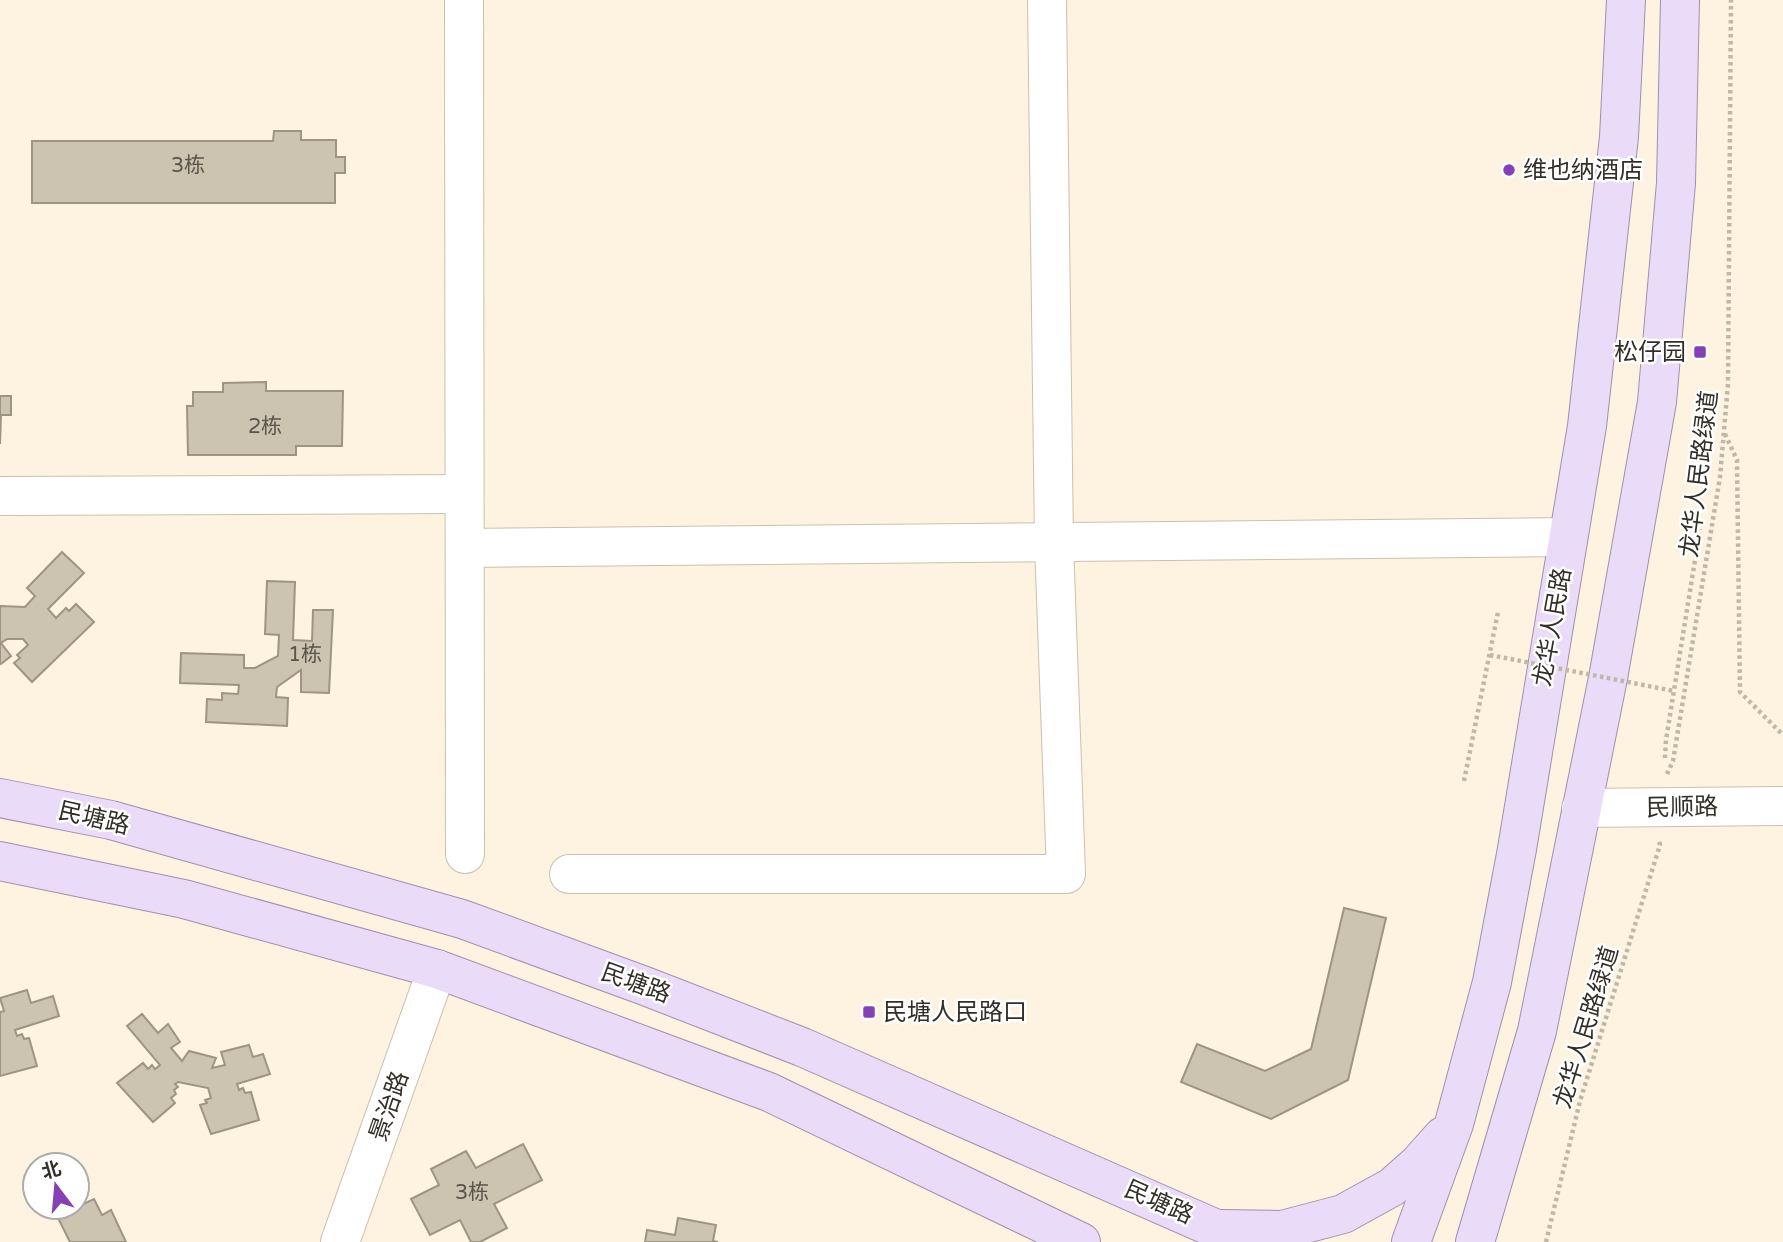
<svg xmlns="http://www.w3.org/2000/svg" width="1783" height="1242" font-family="'Varela Round','Noto Sans SC',sans-serif">
<rect width="100%" height="100%" fill="#fdf3e0"/>
<!-- building -->
<g fill="#cdc3b1" stroke="#9e9483" stroke-width="2">
<path d="M274,131H301V140H336V157H345V173H335V203H32V141H273Z"/>
<path d="M266,382V391H343L342,446H296V455H188L187,406H193V392H223V383Z"/>
<path d="M0,396H11V415H1L0,444Z"/>
<path d="M62,552L84,573L48,609L56,618L66,608L69,611L76,604L94,622L32,682L14,663L20,658L17,655L28,645L23,639H7L1,643L11,656L1,664L0,663V606L25,607L35,596L27,588Z"/>
<path d="M267,581L295,582L293,640L312,641L313,610H333L329,693L301,692V670L277,687L276,697L288,698L287,726L206,722L207,699L222,700V693L238,694L239,685L180,683L181,653L244,655V668H255L278,656L279,635L265,634Z"/>
<path d="M1344,908L1386,918L1348,1080L1271,1119L1181,1082L1197,1044L1265,1071L1311,1049Z"/>
<path d="M27,990L31,1003L53,996L59,1016L15,1030L17,1036L22,1034L24,1039L29,1038L37,1066L0,1076V1012L4,1011L0,998Z"/>
<path d="M142,1014L158,1033L168,1024L180,1042L171,1048L182,1061L189,1051L216,1058L212,1068L225,1065L221,1052L249,1045L253,1057L263,1054L270,1074L237,1084L239,1090L243,1088L245,1093L251,1092L259,1120L211,1134L200,1105L207,1103L205,1100L211,1098L208,1088L178,1082L175,1084L178,1087L174,1090L176,1094L171,1098L175,1103L153,1122L117,1083L143,1063L148,1069L152,1065L155,1069L160,1065L127,1026Z"/>
<path d="M523,1144L542,1180L494,1204L507,1228L480,1242H471L460,1220L430,1235L411,1199L439,1185L431,1169L466,1151L476,1168Z"/>
<path d="M94,1199L102,1215L111,1210L126,1242H70L57,1216Z"/>
<path d="M678,1218L716,1225L713,1241L718,1242H645L647,1230L675,1235Z"/>
</g>
<g fill="none" stroke-linecap="round" stroke-linejoin="round">
<defs>
<g id="minor">
<path d="M464,0L465,854"/>
<path d="M0,496L464,494"/>
<path d="M465,548L1567,537"/>
<path d="M1581,808L1783,806"/>
<path d="M569,874H1066L1054,543L1047,0"/>
<path d="M340,1242L437,969"/>
</g>
<g id="major">
<path d="M0,798L111,820L462,919L645,986L802,1047L1246,1242"/>
<path d="M0,861L184,899L437,969L769,1092L1081,1242"/>
<path d="M1220,1229L1282,1230L1343,1214L1392,1187L1418,1164L1443,1136"/>
<path d="M1411,1242L1454,1124L1492,982L1517,849L1587,426L1619,137L1626,0"/>
<path d="M1475,1242L1537,1031L1608,678L1657,402L1676,183L1680,0"/>
</g>
</defs>
<!-- minor casing -->
<use href="#minor" stroke="#cac0ae" stroke-width="40"/>
<!-- major casing -->
<use href="#major" stroke="#a18fac" stroke-width="40"/>
<!-- path -->
<g stroke="#bfb7a8" stroke-width="4.5" stroke-dasharray="3.5 3.5" stroke-linecap="butt">
<path d="M1725,434L1737,460L1740,692L1783,735"/>
<path d="M1665,758L1666,740L1700,529"/>
<path d="M1667,774L1673,761L1720,477L1728,384L1731,0"/>
<path d="M1464,781L1498,612"/>
<path d="M1546,1242L1580,1101L1660,845L1659,841"/>
</g>
<!-- minor -->
<use href="#minor" stroke="#fff" stroke-width="38"/>
<!-- major -->
<use href="#major" stroke="#eadbf8" stroke-width="38"/>
<!-- path-bridge -->
<path stroke="#bfb7a8" stroke-width="4.5" stroke-dasharray="3.5 3.5" stroke-linecap="butt" d="M1490,655L1674,691"/>
</g>
<!-- markers -->
<g fill="#8440b4" stroke="#fff" stroke-width="2.5">
<circle cx="1509" cy="170" r="7"/>
<rect x="1693" y="345" width="14" height="14" rx="3.5"/>
<rect x="862" y="1005" width="14" height="14" rx="3.5"/>
</g>
<g text-anchor="middle" stroke-width="5" stroke-linejoin="round" paint-order="stroke">
<!-- number labels -->
<g font-size="21" fill="#5a544a">
<text x="188" y="172">3栋</text>
<text x="265" y="433">2栋</text>
<text x="305" y="661">1栋</text>
<text x="472" y="1199">3栋</text>
</g>
<!-- poi labels -->
<g font-size="24" fill="#332f28" stroke="#fff" text-anchor="start">
<text x="1523" y="178">维也纳酒店</text>
<text x="1686" y="360" text-anchor="end">松仔园</text>
<text x="883" y="1020">民塘人民路口</text>
</g>
<!-- street labels -->
<g font-size="24" fill="#332f28" stroke="#fff">
<text transform="translate(1699 474) rotate(-83)" y="8">龙华人民路绿道</text>
<text transform="translate(1552 627) rotate(-80)" y="8">龙华人民路</text>
<text transform="translate(1682 807) rotate(-1)" y="8">民顺路</text>
<text transform="translate(94 818) rotate(13)" y="8">民塘路</text>
<text transform="translate(636 983) rotate(20)" y="8">民塘路</text>
<text transform="translate(1586 1027) rotate(-73)" y="8">龙华人民路绿道</text>
<text transform="translate(389 1106) rotate(-71)" y="8">景治路</text>
<text transform="translate(1159 1202) rotate(24)" y="8">民塘路</text>
</g>
</g>
<!-- north arrow -->
<g transform="translate(56 1186) rotate(344)"><circle r="33" fill="#ffffff" stroke="#adaca9" stroke-width="2"/>
<path d="M0-5L12 26L0 18L-12 26Z" fill="#8440b4"/>
<text y="-10" font-size="19" font-weight="bold" text-anchor="middle" fill="#332f28">北</text>
</g>
</svg>
